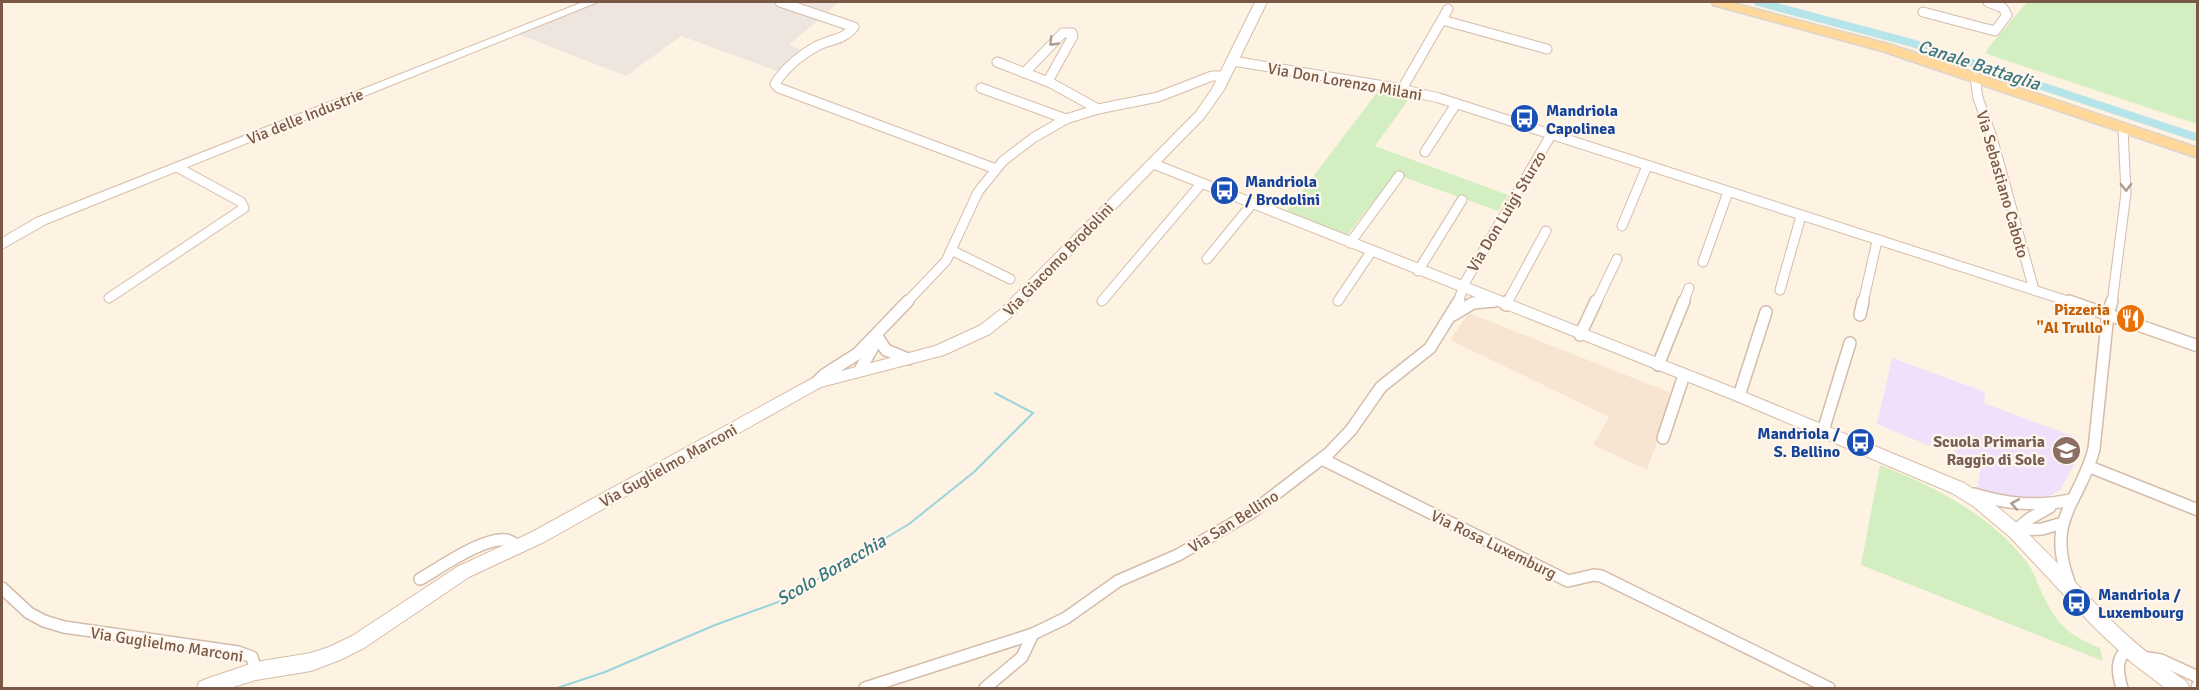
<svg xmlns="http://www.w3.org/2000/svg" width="2199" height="690" font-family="Signika,sans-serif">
<rect width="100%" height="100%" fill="#fef3e3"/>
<!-- residential -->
<path fill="#f7e5d1" d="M1469,313L1674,394L1647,470L1593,445L1609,417L1450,340Z"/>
<!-- industrial -->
<path fill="#eee5de" d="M599,2H839L789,45L809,53L785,74L681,36L626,76L518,34Z"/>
<!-- education -->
<path fill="#f1e0fb" d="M1892,358L1985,392L1984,403L2075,437L2074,447L2079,449L2074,465L2060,490L2048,497L2035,499H2017L1989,493L1977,488L1981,467L1954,455L1955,447L1932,439L1930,446L1877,424Z"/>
<!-- green -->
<g fill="#d3eec0">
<path d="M2027,2H2198L2197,124L1990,55L1986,53L1988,48Z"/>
<path d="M1379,90L1411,96L1375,146L1508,195L1498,211L1395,174L1347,235L1287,211Z"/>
<path d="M1880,465C1933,486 1989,514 2025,560C2032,568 2036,579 2040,589C2057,624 2064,633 2100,648L2103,661L1861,565Z"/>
</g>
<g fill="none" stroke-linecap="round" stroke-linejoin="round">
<!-- stream -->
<path stroke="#9ad4dd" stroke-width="2" d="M557,688L605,672L715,625L781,601L909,524L974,472L1033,413L995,393"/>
<!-- canal -->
<path stroke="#b5e4ea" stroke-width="8" d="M1758,2L1912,43L2198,138"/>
<defs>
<g id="street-far1">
<path d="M780,2L854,27C844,40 831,39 817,46C802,54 788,66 778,79L775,84L779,88L996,169"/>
<path d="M1923,12L1995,31L2007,15L2003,8L1988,2"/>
<path d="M1442,20L1547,49"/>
<path d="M1233,61L1396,88L1439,98L2074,303"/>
<path d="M997,62L1051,83L1098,109"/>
<path d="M1024,73L1063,33H1072L1073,36L1048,81"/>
<path d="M1975,77L1978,98L1992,137L2034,290"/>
<path d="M981,88L1066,119"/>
<path d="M1402,89L1448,9"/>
<path d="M1425,152L1456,104"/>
<path d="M1622,226L1647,166"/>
<path d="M1350,243L1399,176"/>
<path d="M951,250L1010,279"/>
<path d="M1207,259L1252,204"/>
<path d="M1703,262L1728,192"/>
<path d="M1418,271L1462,200"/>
<path d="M1780,290L1801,216"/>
<path d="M109,298L244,208L241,202L177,167"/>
<path d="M1102,301L1201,184"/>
<path d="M1338,301L1371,252"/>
<path d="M906,303L946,261L978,192L1003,161L1033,138L1066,119L1098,109L1158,97L1212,76H1225"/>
<path d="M1458,303L1464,284L1551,135"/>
<path d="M1477,303L1496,301"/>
<path d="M1507,303L1546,231"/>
<path d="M1596,303L1617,259"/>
<path d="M1683,303L1689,288"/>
<path d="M1863,303L1877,241"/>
<path d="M2112,303L2126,193L2123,129"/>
</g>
<g id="street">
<path d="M2069,301L2198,346"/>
<path d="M1506,305L1508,301"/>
<path d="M1453,315L1473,303L1495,301"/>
<path d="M1860,315L1863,301"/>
<path d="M1580,335L1596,301"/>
<path d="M878,338L886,350L908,359"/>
<path d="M1658,365L1684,301"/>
<path d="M861,368L877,340"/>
<path d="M816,383L824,375L857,354L908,301"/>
<path d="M1739,396L1766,312"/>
<path d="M1823,431L1850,343"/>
<path d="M1663,438L1684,375"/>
<path d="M1322,459L1568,581L1594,575L1601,576L1829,688"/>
<path d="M2090,467L2198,510"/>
<path d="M1974,494C2007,504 2037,507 2071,500"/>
<path d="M2016,530L2042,529L2063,523"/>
<path d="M2016,530L2029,519L2050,507"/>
<path d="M420,579C440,568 484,536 507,540C511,541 515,544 519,547"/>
<path d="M2069,582C2045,518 2080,503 2094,449L2108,314L2112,301"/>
<path d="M2,588L29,613L44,621L64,627L238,652L252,657L256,671"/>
<path d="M2141,657L2161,660L2198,677"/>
<path d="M865,688L1033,634L1066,618L1118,581L1178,555L1251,513L1329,453L1351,430L1381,387L1430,348L1459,301"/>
<path d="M985,688L1022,657L1033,634"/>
<path d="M2122,688C2117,671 2115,658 2130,647"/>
<path d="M2197,688L2198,685"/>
</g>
<g id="secondary">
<path d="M583,2H598L46,224L2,249V238L36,218Z"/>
<path d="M1255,2H1267L1224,90L1204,118L1161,162L1744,392L1964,483C2020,518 2060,567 2105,614C2130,640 2158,662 2187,682L2189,688H2165L2131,662L2093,626L2010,537L1973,506L1952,493L1734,400L1154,169L1010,318L990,334L944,355L821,387L544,542L469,577L364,648L340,660L311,671L256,680L230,688H197L199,682L206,679L256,662L311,653L329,647L352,636L457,567L532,532L811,379L935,346L979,326L1000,310L1196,112L1212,89Z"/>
</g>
<path id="primary" d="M1711,2H1729L1892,45L2198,148V158L1882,51L1713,5Z"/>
</defs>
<!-- street-far1 casing -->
<use href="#street-far1" stroke="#d4bcab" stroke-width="11"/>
<!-- street casing -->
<use href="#street" stroke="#d4bcab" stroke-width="14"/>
<!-- secondary casing -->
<use href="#secondary" stroke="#d7bca8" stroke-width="2"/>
<!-- primary casing -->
<use href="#primary" stroke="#dcd4cf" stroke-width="3"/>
<!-- street-far1 -->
<use href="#street-far1" stroke="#fff" stroke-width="9"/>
<!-- street -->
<use href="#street" stroke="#fff" stroke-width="11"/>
<!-- secondary -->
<use href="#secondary" fill="#fff" fill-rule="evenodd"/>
<!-- primary -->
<use href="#primary" fill="#ffd89a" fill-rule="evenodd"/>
</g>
<!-- one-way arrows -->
<defs><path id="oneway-chevron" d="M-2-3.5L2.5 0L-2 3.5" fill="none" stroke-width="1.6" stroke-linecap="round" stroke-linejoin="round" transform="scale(1.5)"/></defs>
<g stroke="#af9b90">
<use href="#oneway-chevron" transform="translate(1053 42) rotate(134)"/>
<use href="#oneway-chevron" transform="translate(2126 187) rotate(89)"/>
<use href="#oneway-chevron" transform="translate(2015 504) rotate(-170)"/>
</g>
<!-- icons -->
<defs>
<symbol id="bus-disc" viewBox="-11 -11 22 22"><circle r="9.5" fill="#1a4fb4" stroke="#fff7ec"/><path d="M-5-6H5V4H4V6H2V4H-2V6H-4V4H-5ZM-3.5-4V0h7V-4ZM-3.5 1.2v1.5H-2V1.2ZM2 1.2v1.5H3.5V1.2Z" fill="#fff"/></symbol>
<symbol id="restaurant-disc" viewBox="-11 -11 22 22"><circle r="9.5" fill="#e8710a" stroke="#fff7ec"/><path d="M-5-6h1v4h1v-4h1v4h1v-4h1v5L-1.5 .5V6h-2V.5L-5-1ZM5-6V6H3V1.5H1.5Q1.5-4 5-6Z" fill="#fff"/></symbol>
<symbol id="school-disc" viewBox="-11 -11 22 22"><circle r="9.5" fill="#8d6e63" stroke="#fff7ec"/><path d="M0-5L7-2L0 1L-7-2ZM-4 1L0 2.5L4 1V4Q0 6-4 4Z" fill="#fff"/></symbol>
</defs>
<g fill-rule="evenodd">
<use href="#bus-disc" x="1508" y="102" width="33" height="33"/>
<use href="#bus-disc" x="1208" y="174" width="33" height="33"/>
<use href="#restaurant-disc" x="2114" y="302" width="33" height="33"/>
<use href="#bus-disc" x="1844" y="426" width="33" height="33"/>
<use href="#school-disc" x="2050" y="434" width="33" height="33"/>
<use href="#bus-disc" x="2060" y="586" width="33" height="33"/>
</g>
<g text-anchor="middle" stroke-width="4.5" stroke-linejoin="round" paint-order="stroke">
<!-- street labels -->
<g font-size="16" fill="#7a5846" stroke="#fff7ec">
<text transform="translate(1345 81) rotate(10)" y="6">Via Don Lorenzo Milani</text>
<text transform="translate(305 116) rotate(-22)" y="6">Via delle Industrie</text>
<text transform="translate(2003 184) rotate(74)" y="6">Via Sebastiano Caboto</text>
<text transform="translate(1506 211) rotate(-59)" y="6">Via Don Luigi Sturzo</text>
<text transform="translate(1058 259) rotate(-46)" y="6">Via Giacomo Brodolini</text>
<text transform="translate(668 465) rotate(-29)" y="6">Via Guglielmo Marconi</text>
<text transform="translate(1233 521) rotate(-32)" y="6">Via San Bellino</text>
<text transform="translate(1494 544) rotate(26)" y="6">Via Rosa Luxemburg</text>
<text transform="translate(167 644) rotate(9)" y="6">Via Guglielmo Marconi</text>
</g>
<!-- transit labels -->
<g font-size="16" font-weight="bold" fill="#164399" stroke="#fff7ec" text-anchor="start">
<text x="1546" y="116">Mandriola<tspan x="1546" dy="18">Capolinea</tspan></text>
<text x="1245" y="187">Mandriola<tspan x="1245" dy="18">/ Brodolini</tspan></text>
<text x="1840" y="439" text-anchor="end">Mandriola /<tspan x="1840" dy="18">S. Bellino</tspan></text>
<text x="2098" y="600">Mandriola /<tspan x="2098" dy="18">Luxembourg</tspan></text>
</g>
<!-- food labels -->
<g font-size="16" font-weight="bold" fill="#c56008" stroke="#fff7ec" text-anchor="end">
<text x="2110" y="315">Pizzeria<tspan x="2110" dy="18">"Al Trullo"</tspan></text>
</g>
<!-- education labels -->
<g font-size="16" font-weight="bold" fill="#785e54" stroke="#fff7ec" text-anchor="end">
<text x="2045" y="447">Scuola Primaria<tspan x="2045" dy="18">Raggio di Sole</tspan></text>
</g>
<!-- water labels -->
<g font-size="18" font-style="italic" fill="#387681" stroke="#fff7ec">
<text transform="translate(1979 65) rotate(18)" y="6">Canale Battaglia</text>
<text transform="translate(831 570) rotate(-30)" y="6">Scolo Boracchia</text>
</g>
</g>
<!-- border -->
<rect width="2199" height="690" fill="none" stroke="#7a5846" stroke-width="6"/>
</svg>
